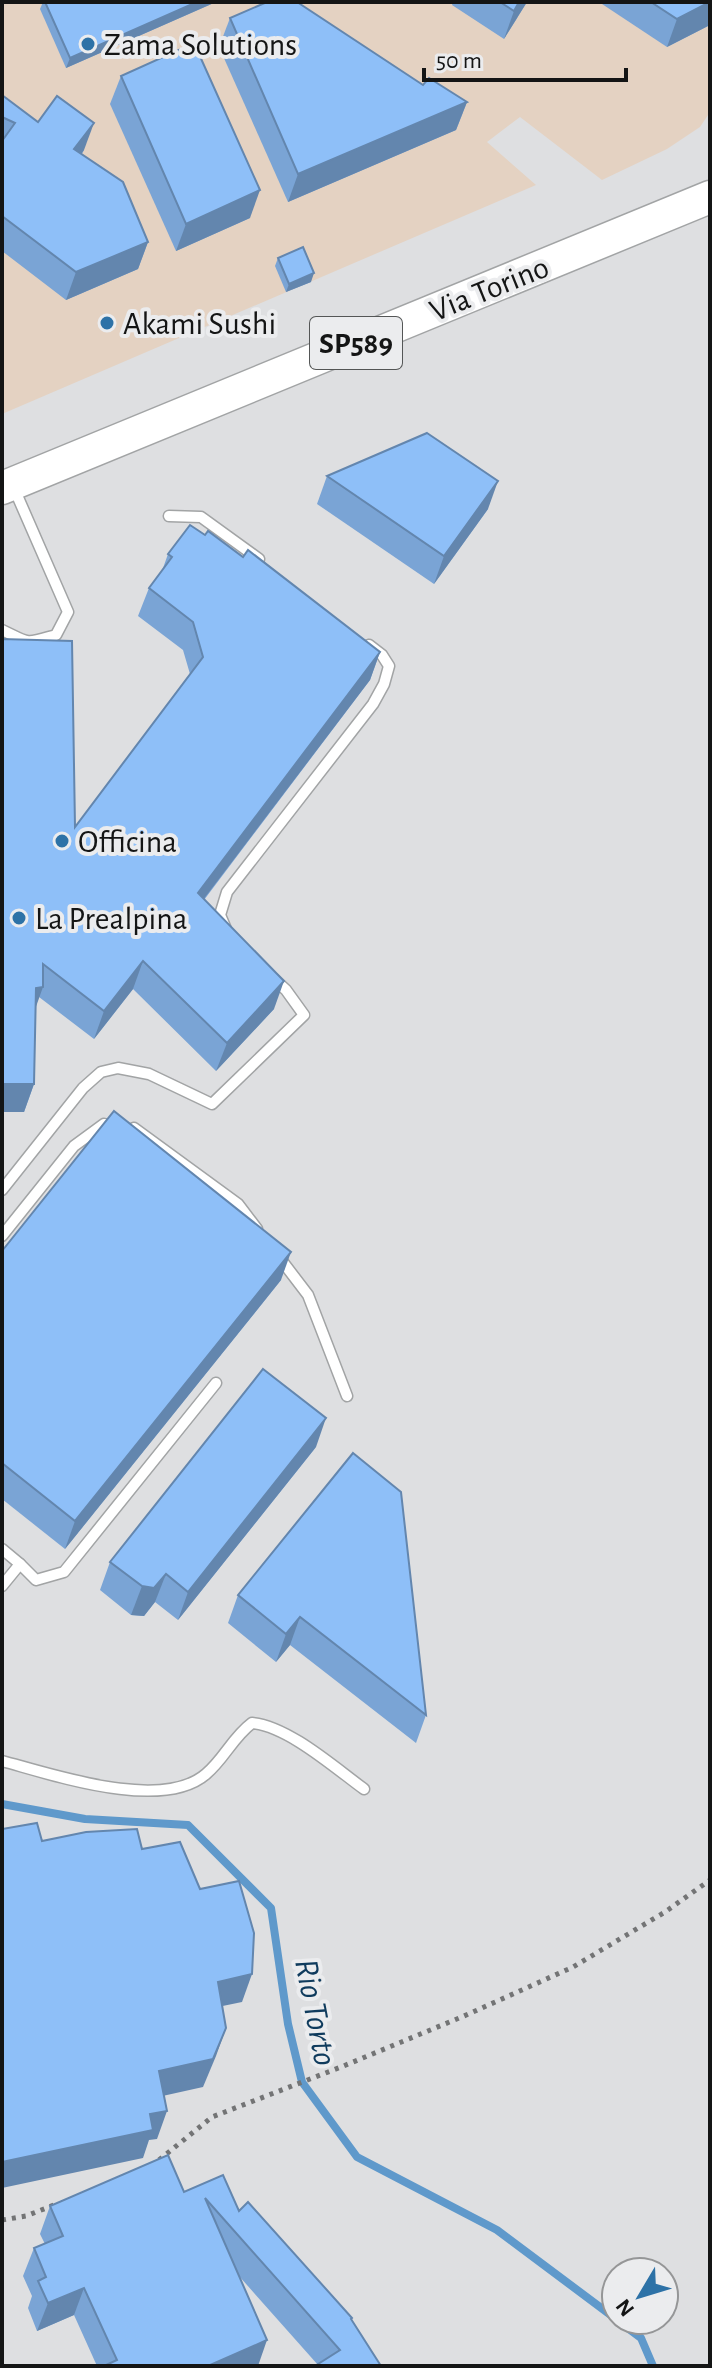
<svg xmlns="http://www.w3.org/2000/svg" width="712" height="2368" font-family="'Alegreya Sans',sans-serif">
<rect width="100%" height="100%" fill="#dedfe1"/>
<!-- industrial -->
<path fill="#e4d2c2" d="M2,2H710V112L700,127L667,149L602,180L520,117L487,142L536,185L2,414Z"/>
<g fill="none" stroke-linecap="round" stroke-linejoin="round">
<!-- stream -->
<g stroke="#5f99cb" stroke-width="8">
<path d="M2,1804L85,1819L188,1825L271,1908L288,2024L302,2082L357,2157L497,2230L616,2319"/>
<path d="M617,2320L641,2338L653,2366"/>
</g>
<defs>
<g id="lane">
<path d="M169,516L201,517L259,559"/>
<path d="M2,630C31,644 24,644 56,635L68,612L13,486"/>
<path d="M226,929L220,915L227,892L373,704L384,684L389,666L382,655L369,645"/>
<path d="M134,1128L238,1204L257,1229"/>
<path d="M2,1190L83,1088L101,1072L118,1068L149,1074L212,1104L304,1015L286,990L273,978"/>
<path d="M2,1236L74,1146L104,1124L114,1126"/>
<path d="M279,1257L308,1295L347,1396"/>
<path d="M2,1549L20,1564"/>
<path d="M2,1586L20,1564L36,1580L64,1572L216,1383"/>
<path d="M2,1761C54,1775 162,1812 206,1774C224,1759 233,1737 252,1723C288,1726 335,1768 364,1789"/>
</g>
<path id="primary" d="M2,488L710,197"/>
</defs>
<!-- lane casing -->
<use href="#lane" stroke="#a2a4a5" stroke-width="13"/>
<!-- primary casing -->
<use href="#primary" stroke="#a2a4a5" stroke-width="35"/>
<!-- path -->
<g stroke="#737475" stroke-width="5" stroke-dasharray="4 6" stroke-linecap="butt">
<path d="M159,2160L212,2117L341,2067L464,2016L573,1967L665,1912L710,1880"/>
<path d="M2,2220L26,2216L54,2205"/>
</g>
<!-- lane -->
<use href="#lane" stroke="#fff" stroke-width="10"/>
<!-- primary -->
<use href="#primary" stroke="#fff" stroke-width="32"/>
</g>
<!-- wall -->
<g fill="#7aa4d5">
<path d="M43,2H216L66,68L40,9Z"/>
<path d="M453,2H527L504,39L452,5Z"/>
<path d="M599,2H710V25L667,47Z"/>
<path d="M230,18L423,85L467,102L456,130L288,202L219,47Z"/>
<path d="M121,76L250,218L176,251L110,104Z"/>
<path d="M2,95L38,122L84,150L82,154L148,242L138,269L66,300L2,251Z"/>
<path d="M278,258L311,282L286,292L275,266Z"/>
<path d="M327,476L488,509L434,584L317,504Z"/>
<path d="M205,535L243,557L380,652L370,680L204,900L274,1009L216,1071L133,989L94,1039L39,997L35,1008L34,1084L24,1112H2V639L75,827L190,674L183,650L138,616L149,588L162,571L168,554Z"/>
<path d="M2,1251L281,1280L65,1549L2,1499Z"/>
<path d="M316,1447L178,1620L155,1602L144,1616L131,1615L100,1590L110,1562Z"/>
<path d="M353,1453L426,1715L416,1743L290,1645L276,1662L228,1623L238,1595Z"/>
<path d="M184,2192L239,2211L352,2318V2320L381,2366L318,2365L239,2276L258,2366H97L74,2315L37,2331L28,2308L32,2296L23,2276L34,2248L45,2244L40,2234L50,2206Z"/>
</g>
<!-- shaded-wall -->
<g fill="#6386ae">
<path d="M197,2H216L66,68L70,58Z"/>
<path d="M519,2H527L504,39L514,11Z"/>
<path d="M710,2V25L667,47L677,19Z"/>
<path d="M467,102L456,130L288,202L298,174Z"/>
<path d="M94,123L84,150L64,177L74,149Z"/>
<path d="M260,190L250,218L176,251L186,224Z"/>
<path d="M148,242L138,269L66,300L76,272Z"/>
<path d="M314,273L311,282L286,292L289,284Z"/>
<path d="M498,481L488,509L434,584L444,556Z"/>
<path d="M380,652L370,680L187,921L198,893Z"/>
<path d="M143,961L133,989L94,1039L104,1011Z"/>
<path d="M284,981L274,1009L216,1071L227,1043Z"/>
<path d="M43,987L33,1015L36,988Z"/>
<path d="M2,1084H34L24,1112H2Z"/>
<path d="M291,1252L281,1280L65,1549L75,1521Z"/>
<path d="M326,1418L316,1447L178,1620L188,1592Z"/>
<path d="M166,1574L155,1602L144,1616L131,1615L142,1586Z"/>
<path d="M300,1617L290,1645L276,1662L286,1634Z"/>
<path d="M252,1974L242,2002L208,2009L218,1982Z"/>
<path d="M226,2028L216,2056L203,2087L149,2099L159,2071Z"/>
<path d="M167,2111L157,2139L149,2140L143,2158L2,2188V2162L150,2114Z"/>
<path d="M84,2288L74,2315L37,2331L48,2303Z"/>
<path d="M267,2340L258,2366H208Z"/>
</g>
<!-- building -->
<g fill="#8ebff8" stroke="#6386ae" stroke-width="2">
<path d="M45,2H197L70,58Z"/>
<path d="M267,2H297L423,85L429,78L467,102L298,174L230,18Z"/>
<path d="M500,2H519L514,11Z"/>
<path d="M651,2H710L677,19Z"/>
<path d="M194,43L260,190L186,224L121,76Z"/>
<path d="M2,95L38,122L57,96L94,123L74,149L123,182L148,242L76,272L2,216V141L15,123L2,117Z"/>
<path d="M303,247L314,273L289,284L278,258Z"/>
<path d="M427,433L498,481L444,556L327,476Z"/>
<path d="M190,525L205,535L208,531L243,557L248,550L380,652L198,893L284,981L227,1043L143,961L104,1011L43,964V987L36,988L34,1084H2V639L72,641L75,827L203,657L193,622L149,588L172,557L168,554Z"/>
<path d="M114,1111L291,1252L75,1521L2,1463V1251Z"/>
<path d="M263,1369L326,1418L188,1592L166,1574L154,1588L142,1586L110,1562Z"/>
<path d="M353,1453L401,1492L426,1715L300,1617L286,1634L238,1595Z"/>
<path d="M37,1823L42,1841L86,1832L137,1829L142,1849L180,1842L200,1889L239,1881L254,1933L252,1974L218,1982L226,2028L213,2059L159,2071L167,2111L150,2114L153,2130L2,2162V1829Z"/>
<path d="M168,2155L184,2192L223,2175L239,2211L248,2202L352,2318L351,2319L381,2366H315L340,2350L205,2198L267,2340L208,2366H104L117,2360L84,2288L48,2303L38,2281L46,2277L34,2248L63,2236L50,2206Z"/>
</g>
<!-- markers -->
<g fill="#2d72a7" stroke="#ebecee" stroke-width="3">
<circle cx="88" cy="44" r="8"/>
<circle cx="107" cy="323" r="8"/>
<circle cx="62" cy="841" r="8"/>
<circle cx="19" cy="918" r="8"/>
</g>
<g text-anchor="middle" stroke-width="8" stroke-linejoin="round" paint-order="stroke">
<!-- shield labels -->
<rect fill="#ebecee" stroke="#545656" stroke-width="2" x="310" y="317" width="92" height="52" rx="6"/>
<g font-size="30" font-weight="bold" fill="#141515">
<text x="356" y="353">SP589</text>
</g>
<!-- poi labels -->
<g font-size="32" fill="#141515" stroke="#ebecee" text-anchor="start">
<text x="104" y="55">Zama Solutions</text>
<text x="123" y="334">Akami Sushi</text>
<text x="78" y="852">Officina</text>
<text x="35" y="929">La Prealpina</text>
</g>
<!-- street labels -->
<g font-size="32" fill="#141515" stroke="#ebecee">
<text transform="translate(489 288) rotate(-22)" y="11">Via Torino</text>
</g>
<!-- water labels -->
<g font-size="34" font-style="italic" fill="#0f3b5d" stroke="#ebecee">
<text transform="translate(317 2012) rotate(79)" y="12">Rio Torto</text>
</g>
</g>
<!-- border -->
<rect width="712" height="2368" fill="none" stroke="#141515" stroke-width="8"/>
<!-- north arrow -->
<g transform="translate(640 2296) rotate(232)"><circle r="38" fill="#ebecee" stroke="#959697" stroke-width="2"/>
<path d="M0-6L14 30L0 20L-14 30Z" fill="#2d72a7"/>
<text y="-12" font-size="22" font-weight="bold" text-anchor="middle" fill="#141515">N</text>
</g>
<!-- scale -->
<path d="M424 68v12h202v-12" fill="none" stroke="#141515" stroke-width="4"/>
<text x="436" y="68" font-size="24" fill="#141515" stroke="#ebecee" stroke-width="6" paint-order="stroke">50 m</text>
</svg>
